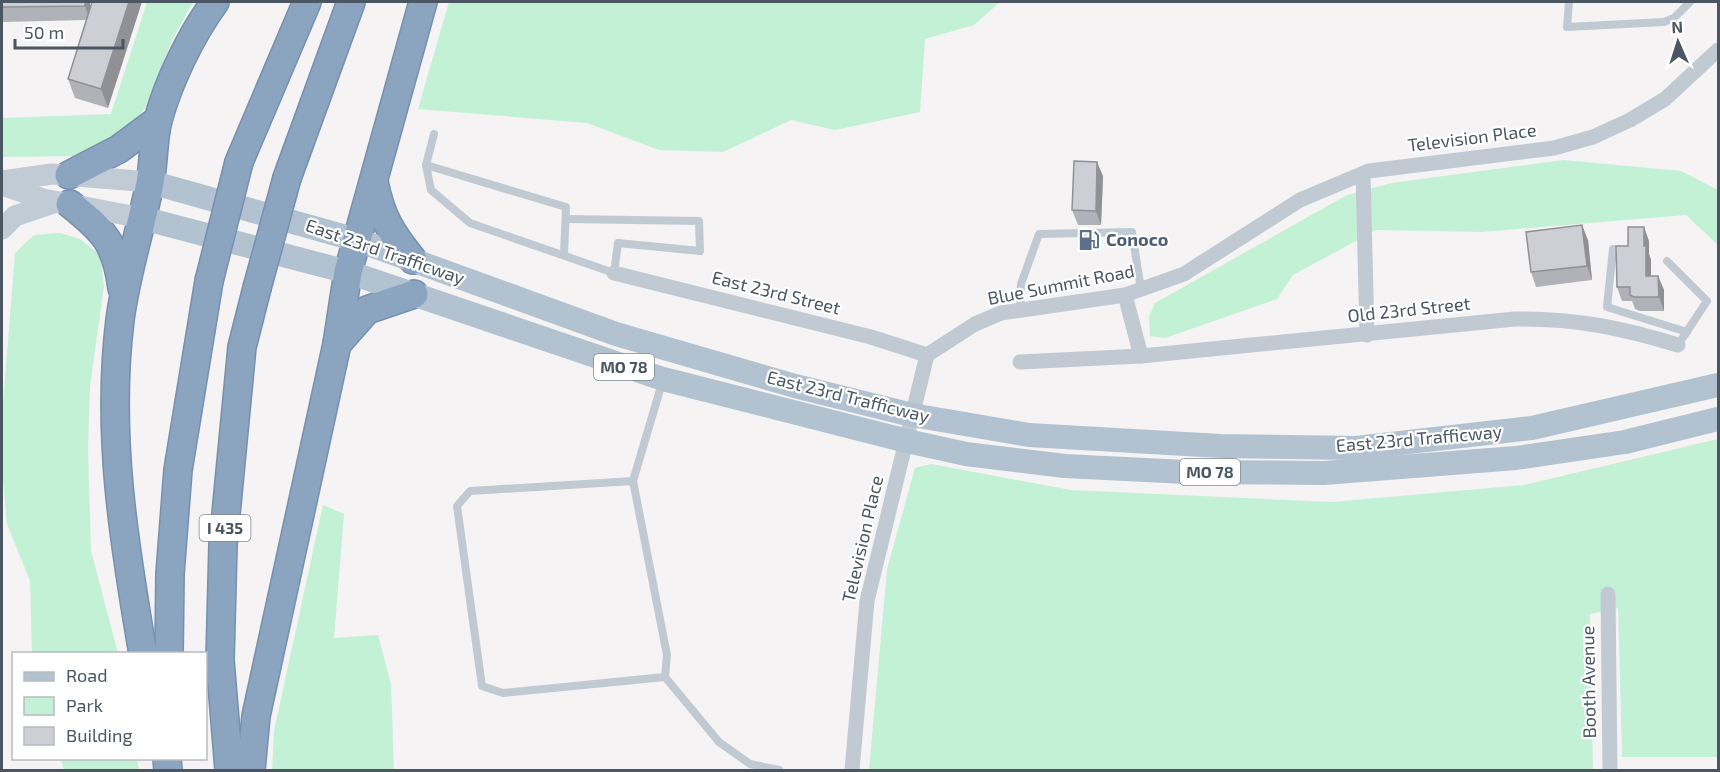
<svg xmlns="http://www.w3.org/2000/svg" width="1720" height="772" font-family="'Exo 2',sans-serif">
<rect width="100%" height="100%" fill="#f5f3f3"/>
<!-- green -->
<g fill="#c3f1d5">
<path d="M147,2H193L172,40L146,107L127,133L88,156L2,157V118L111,114Z"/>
<path d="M449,2H1000L974,25L925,39L920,112L835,130L791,120L723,152L659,150L587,123L418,109Z"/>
<path d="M1563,160L1681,171L1718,190V245L1686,215L1482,232L1376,230L1293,275L1277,299L1165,338L1150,336L1149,317L1155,303L1347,195L1391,183Z"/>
<path d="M60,233L80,239L100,255L104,286L90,386L88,449L91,551L118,653H32L30,581L7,524L2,469V416L15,253L34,235Z"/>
<path d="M1718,439V757H1622L1618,608L1590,614L1593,770H869L887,569L915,468L931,464L1071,490L1332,502L1524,485Z"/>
<path d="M323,505L344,514L334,638L378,635L391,684L394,770H272L274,731Z"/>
<path d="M61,759H137L139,770H64Z"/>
</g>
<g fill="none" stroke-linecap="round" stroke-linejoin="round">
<defs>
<g id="highway">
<path d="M239,162L307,2"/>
<path d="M69,175L119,149L158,120"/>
<path d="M287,178L351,2"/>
<path d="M374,182C381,217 391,233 413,260"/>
<path d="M70,204C104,231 116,243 122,288"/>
<path d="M337,344L367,310L414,294"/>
<path d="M143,654C124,543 106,433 120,320C126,273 141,229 150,183C154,162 153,140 158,120C169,80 191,35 215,2"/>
<path d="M169,654L170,574L178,470L209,281"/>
<path d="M167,758L168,770"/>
<path d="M229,770L220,660L223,545L242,347L257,288"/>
<path d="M251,770L256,716L337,344L348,272L423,2"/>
</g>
</defs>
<!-- highway casing -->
<use href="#highway" stroke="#7690ad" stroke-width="30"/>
<!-- lane -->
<g stroke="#c1cad2" stroke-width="8">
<path d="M1569,2L1567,27L1664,22L1674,18L1690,2"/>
<path d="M434,134L426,165L431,190L470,223L614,273L618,243L700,251L699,221L566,219"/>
<path d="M426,165L566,207L564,255"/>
<path d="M1613,249L1607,307L1687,332"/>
<path d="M1667,261L1707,301L1678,345"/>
<path d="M1020,310L1021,284L1039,234L1132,232L1141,290"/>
<path d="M633,481L667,655L665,677L503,693L482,686L457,506L470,491L633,481L662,383"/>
<path d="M665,677L719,742L750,764L779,770"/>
</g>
<!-- street -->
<g stroke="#c1cad2" stroke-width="15">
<path d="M1363,174L1367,335"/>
<path d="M614,273L871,337L927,355"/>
<path d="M1125,295L1141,356"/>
<path d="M927,355L975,324L1001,313L1125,295L1184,274L1300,200L1369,171L1554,148L1593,137L1630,120L1665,99L1718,50"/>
<path d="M1020,362L1141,356L1515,319C1575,318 1622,328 1678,345"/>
<path d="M1608,594L1610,770"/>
<path d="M852,770L867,601L927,355"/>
</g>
<!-- secondary -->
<g stroke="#c1cbd6" stroke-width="21">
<path d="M2,181L52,174L150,182"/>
<path d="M2,185L43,199L142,218"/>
<path d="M2,229L15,216L56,202"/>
</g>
<!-- primary -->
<g stroke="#b3c2d1" stroke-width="24">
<path d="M150,182L357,240L616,334L795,386L912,415L1029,435L1220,446L1356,448L1532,428L1718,385"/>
<path d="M142,218L348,272L663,379L907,441L966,454L1065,466L1186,472L1324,473L1516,458L1625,442L1718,419"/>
</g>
<!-- highway -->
<use href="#highway" stroke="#8ba5c1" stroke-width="27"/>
<defs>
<g id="highway-bridge">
<path d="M209,281L239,162"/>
<path d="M257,288L287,178"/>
</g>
</defs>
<!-- highway-bridge casing -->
<use href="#highway-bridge" stroke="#7690ad" stroke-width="30" stroke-linecap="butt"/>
<!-- highway-bridge -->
<use href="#highway-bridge" stroke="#8ba5c1" stroke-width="27"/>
</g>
<!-- wall -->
<g fill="#b0b2b7">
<path d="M2,2H90V9L108,108L75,98L68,79L86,20L2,22Z"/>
<path d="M1103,176L1101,225H1078L1072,210Z"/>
<path d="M1588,240L1592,280L1536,287L1531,272Z"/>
<path d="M1649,241V254L1651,260V276H1658L1664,290V311H1640L1635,309L1632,301H1622L1617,287L1628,246Z"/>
</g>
<!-- shaded-wall -->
<g fill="#909195">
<path d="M85,2H90V20L85,6Z"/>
<path d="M129,2H142L108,108L101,89Z"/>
<path d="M1097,162L1103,176L1101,225L1096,211Z"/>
<path d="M1582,225L1588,240L1592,280L1587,266Z"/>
<path d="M1644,227L1649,241V254L1651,260V290L1646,276L1644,246Z"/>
<path d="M1658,276L1664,290V311L1659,297Z"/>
</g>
<!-- building -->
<g fill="#cdcfd5" stroke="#909195" stroke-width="1.5">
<path d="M2,2H85V6L2,7Z"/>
<path d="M92,2H129L101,89L68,79Z"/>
<path d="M1074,161L1097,162L1096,211L1072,210Z"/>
<path d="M1582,225L1587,266L1531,272L1526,232Z"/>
<path d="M1628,227H1644V246H1646V276H1658L1659,297H1634L1630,295V287H1617L1616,246H1628Z"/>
</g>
<!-- icons -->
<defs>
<symbol id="fuel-bare" viewBox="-9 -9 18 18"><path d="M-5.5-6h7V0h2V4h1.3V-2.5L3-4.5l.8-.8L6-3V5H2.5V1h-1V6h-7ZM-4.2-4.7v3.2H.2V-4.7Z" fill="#5c6f8a" stroke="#fff" stroke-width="2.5" paint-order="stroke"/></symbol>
</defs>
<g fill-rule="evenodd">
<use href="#fuel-bare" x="1074" y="225" width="30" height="30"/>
</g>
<g text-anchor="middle" stroke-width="4.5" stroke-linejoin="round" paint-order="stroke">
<!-- shield labels -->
<g fill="#fff" stroke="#808990" stroke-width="1.5">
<rect x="594" y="354" width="60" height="26" rx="4.5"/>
<rect x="1180" y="459" width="60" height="26" rx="4.5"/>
<rect x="199.5" y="515" width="51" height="26" rx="4.5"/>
</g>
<g font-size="16" font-weight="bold" fill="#4a5661">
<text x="624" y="373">MO 78</text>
<text x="1210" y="478">MO 78</text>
<text x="225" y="534">I 435</text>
</g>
<!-- street labels -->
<g font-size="18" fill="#4a5661" stroke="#fff">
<text transform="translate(1472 138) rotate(-7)" y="6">Television Place</text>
<text transform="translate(385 252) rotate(19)" y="6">East 23rd Trafficway</text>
<text transform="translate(1061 285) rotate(-11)" y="6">Blue Summit Road</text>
<text transform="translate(776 293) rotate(14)" y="6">East 23rd Street</text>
<text transform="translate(1409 310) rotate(-6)" y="6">Old 23rd Street</text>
<text transform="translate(848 397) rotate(14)" y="6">East 23rd Trafficway</text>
<text transform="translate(1419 439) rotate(-5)" y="6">East 23rd Trafficway</text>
<text transform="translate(863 539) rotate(-77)" y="6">Television Place</text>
<text transform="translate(1589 682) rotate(-91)" y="6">Booth Avenue</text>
</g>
<!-- service labels -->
<g font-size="18" font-weight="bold" fill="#4e5e75" stroke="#fff" text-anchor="start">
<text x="1106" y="246">Conoco</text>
</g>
</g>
<!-- border -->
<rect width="1720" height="772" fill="none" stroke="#4a5661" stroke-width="6"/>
<!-- legend -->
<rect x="12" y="652" width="195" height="108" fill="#ffffff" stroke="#b7bbc0" stroke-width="1.5"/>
<rect x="24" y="672" width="30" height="9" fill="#b3c2d1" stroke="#b7bbc0" stroke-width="1.5"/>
<text x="66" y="682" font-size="18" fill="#4a5661">Road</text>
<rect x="24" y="697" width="30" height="18" fill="#c3f1d5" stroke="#b7bbc0" stroke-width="1.5"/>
<text x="66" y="712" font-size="18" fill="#4a5661">Park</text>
<rect x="24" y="727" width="30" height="18" fill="#cdcfd5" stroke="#b7bbc0" stroke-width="1.5"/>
<text x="66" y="742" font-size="18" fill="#4a5661">Building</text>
<!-- north arrow -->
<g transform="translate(1678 42) rotate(357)" stroke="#ffffff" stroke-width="4.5" paint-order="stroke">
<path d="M0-4.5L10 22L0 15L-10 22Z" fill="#4a5661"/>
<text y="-9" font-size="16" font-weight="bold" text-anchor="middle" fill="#4a5661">N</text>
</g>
<!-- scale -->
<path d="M15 39v9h108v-9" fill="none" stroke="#4a5661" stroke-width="3"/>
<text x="24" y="39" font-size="18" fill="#4a5661" stroke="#ffffff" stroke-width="4.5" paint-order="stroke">50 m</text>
</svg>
